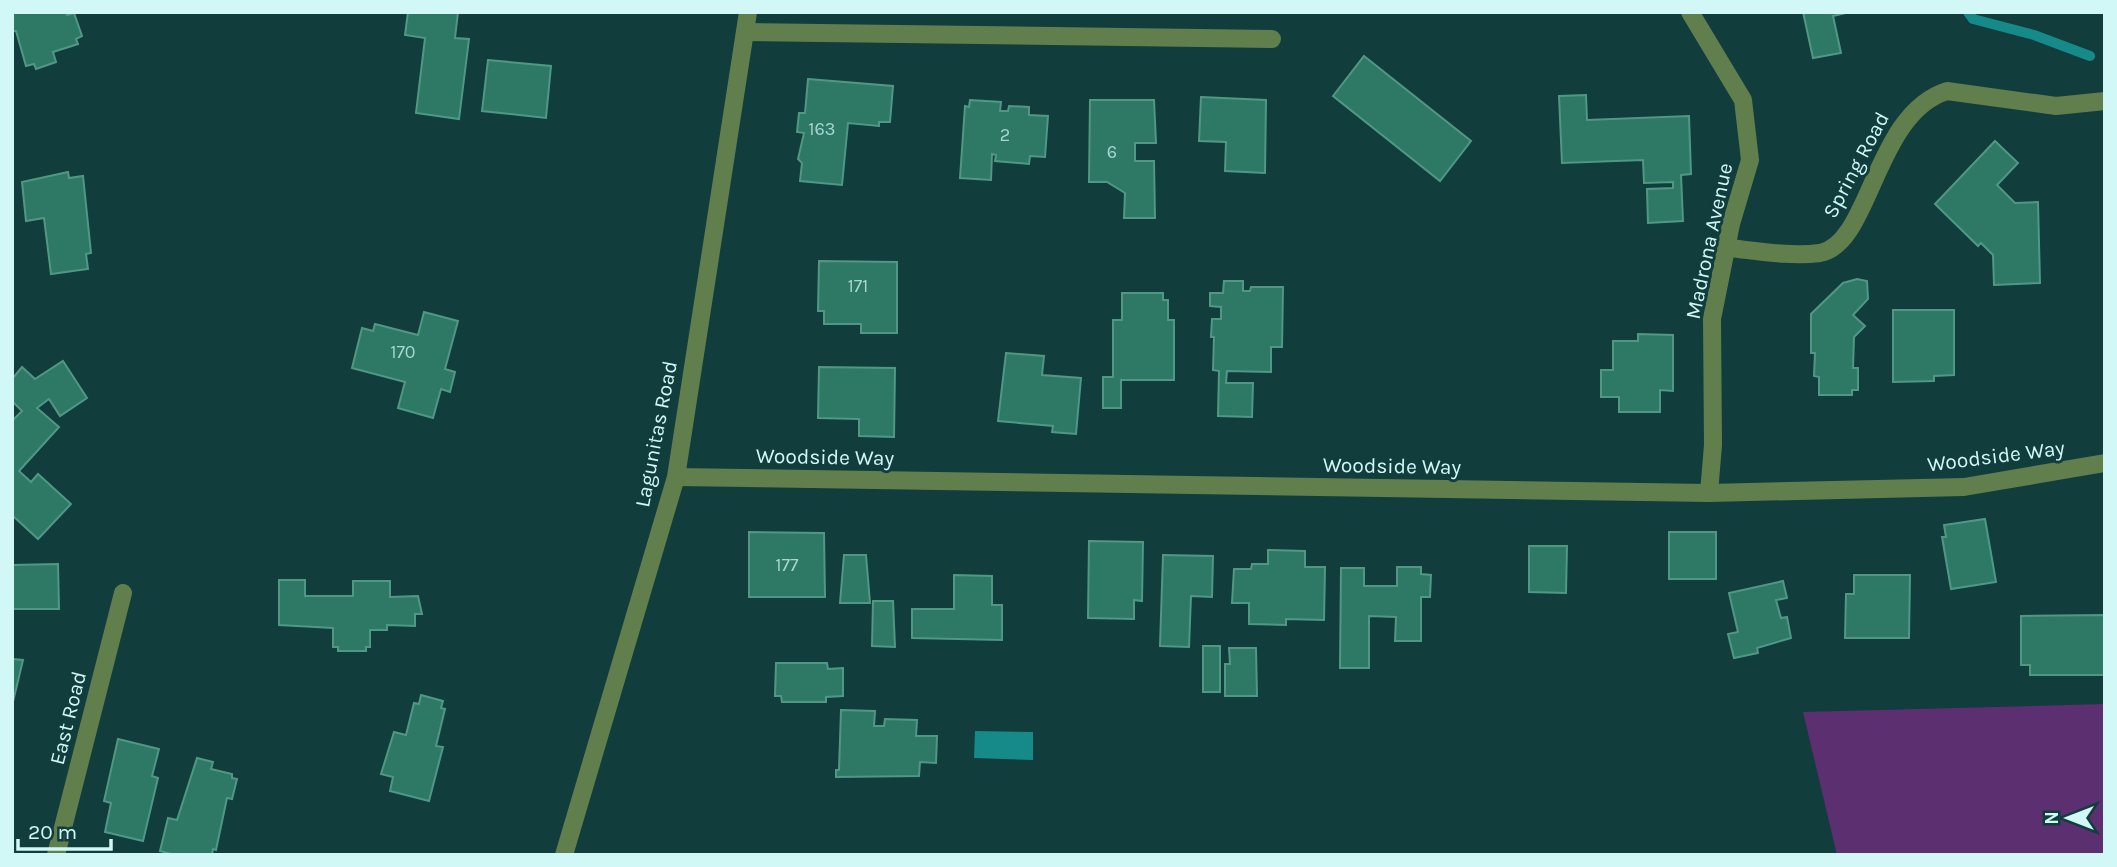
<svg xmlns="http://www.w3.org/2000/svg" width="2117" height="867" font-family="Karla,sans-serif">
<rect width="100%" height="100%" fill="#113d3d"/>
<!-- green -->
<path fill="#5c2f71" d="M2105,704V855H1837L1803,712Z"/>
<!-- water -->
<path fill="#168a89" d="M975,731L1033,732V760L974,758Z"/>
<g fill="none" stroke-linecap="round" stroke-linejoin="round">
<!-- stream -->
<path stroke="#168a89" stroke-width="10" d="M1968,12L1973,19L2034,35L2090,56"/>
</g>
<!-- building -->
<g fill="#2e7866" stroke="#509884" stroke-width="2">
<path d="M12,12H66L67,15L74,13L82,36L76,39L78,44L53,52L56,62L36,69L34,64L26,66L16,31H12Z"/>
<path d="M408,12H458L455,38L469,39L459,119L416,113L425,38L405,35Z"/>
<path d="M1803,12H1850L1833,16L1841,53L1813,58Z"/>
<path d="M1364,56L1471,141L1440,181L1333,96Z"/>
<path d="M488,60L551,66L546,118L482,111Z"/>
<path d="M808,79L893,86L890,122H879V126L848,123L842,185L800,181L802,163L798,159L804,133L797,132L799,113H805Z"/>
<path d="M1586,95L1587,120L1689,116L1691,174L1681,175L1683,221L1648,223L1647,189L1673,188V182L1644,183L1643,160L1562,163L1559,96Z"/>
<path d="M1201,97L1266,100L1265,173L1225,171L1226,142L1199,141Z"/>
<path d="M970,100L1001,102L1000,111H1008L1009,106L1029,107V115L1048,116L1045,157L1030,156L1029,164L995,161L996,155L992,154L991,180L960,178L965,106L969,107Z"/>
<path d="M1090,100H1154L1156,143H1135V161H1154L1155,218H1124L1125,193L1107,182H1089Z"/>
<path d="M1995,141L2018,163L1997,185L2015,203L2038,202L2040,283L1994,285L1993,255L1981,243L1978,246L1935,204Z"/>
<path d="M68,172L69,178L83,176L91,253L86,254L88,269L51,274L44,218L26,221L22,182Z"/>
<path d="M819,261L897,262V333H861V324H824V311H818Z"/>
<path d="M1857,279L1867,281L1868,299L1853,315L1865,326L1854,337L1853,368H1858V390H1852V395H1819V377L1814,376L1815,353H1811V314L1843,283Z"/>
<path d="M1224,281H1243V291H1250L1251,287H1283L1282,347H1271V372L1227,371L1226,383H1253L1252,417L1218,416L1219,371L1213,370L1214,337H1211L1212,319H1221V307L1210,306V293H1223Z"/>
<path d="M1122,293H1163V300H1168V320H1174V380H1121V408H1103V377H1113V320H1122Z"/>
<path d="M1893,310H1954V375L1934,376V381L1893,382Z"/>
<path d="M424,312L458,321L445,369L455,372L450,392L441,389L433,418L398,408L405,382L352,368L362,328L373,331L375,324L418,335Z"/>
<path d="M1638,334L1673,335V391L1660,390V412H1619V397H1601V370H1613V341H1638Z"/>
<path d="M1006,353L1044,356L1042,375L1081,378L1076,434L1052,432L1053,426L998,421Z"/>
<path d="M63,361L87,398L60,416L49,399L37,408L59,427L19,471L31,482L38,474L71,504L38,539L12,515V421L22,411L12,401V379L22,367L35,379Z"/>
<path d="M819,367L895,368L894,437L859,436V419L818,418Z"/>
<path d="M1985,519L1996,582L1951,589L1942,537H1946L1944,525Z"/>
<path d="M749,532L824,533L825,597H749Z"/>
<rect x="1669" y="532" width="47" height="47"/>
<path d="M1089,541L1143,542L1142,601L1134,600V619L1088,618Z"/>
<path d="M1529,546H1567L1566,593L1529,592Z"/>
<path d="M1268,550L1305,551V567H1325L1324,620L1286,619V625L1249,624V603H1232L1234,569H1251L1252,564H1268Z"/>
<path d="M844,555H866L870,603H840Z"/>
<path d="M1163,555L1213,556L1212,597L1191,596L1189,647L1160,646Z"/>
<path d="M58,564L59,609H12V565Z"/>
<path d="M1397,567H1421V574L1431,575L1430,597H1421V641H1395L1396,617L1369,616V668H1340L1341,568H1364V586H1397Z"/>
<path d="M954,575L992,576V605H1002V640L912,638V609H954Z"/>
<path d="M1854,575H1910L1909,638H1845L1846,594H1854Z"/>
<path d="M279,580H305V596H353V581H390V597L418,596L422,614H415V626L387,625V630H370V647H366V651H338V647H333V628L279,625Z"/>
<path d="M1783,581L1787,598L1776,600L1781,618L1787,617L1791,638L1757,648L1758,653L1734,658L1728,634L1738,632L1729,593Z"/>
<path d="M873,601H893L895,647L872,646Z"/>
<path d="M2105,615V675H2030V665H2021V616Z"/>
<rect x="1203" y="646" width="17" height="46"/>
<path d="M1229,648H1256L1257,696H1225V664H1230Z"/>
<path d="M12,659L23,660L12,706Z"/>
<path d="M776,663H827L828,669L843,668V696L826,697V702H782L781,696H775Z"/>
<path d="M421,695L443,701L441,708L445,709L436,746L443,747L429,801L390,791L393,777L381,774L394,732L406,735L414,703L419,704Z"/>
<path d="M841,710L875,711L874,726H884L885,719L917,720L916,736H937L936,763L920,762L919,776L836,777V770H839Z"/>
<path d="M118,739L159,749L152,776L158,778L143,841L105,832L111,803L104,801Z"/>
<path d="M197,758L213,762L211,769L232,774V778L237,779L232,799L227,798L216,850L213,849L212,855H175L160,851L168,818L177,820Z"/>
</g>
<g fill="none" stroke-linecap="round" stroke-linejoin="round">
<!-- minor -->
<g stroke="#617e4d" stroke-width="18">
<path d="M1690,12L1743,100L1750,160L1731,224L1712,319L1713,445L1709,493"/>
<path d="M746,32L1272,39"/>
<path d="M1729,248C1758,251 1791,257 1820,253C1871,244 1874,114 1947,91L2056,106L2105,101"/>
<path d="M676,477L1709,493L1964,487L2105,463"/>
<path d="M56,855L123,593"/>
<path d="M564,855L676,477L748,12"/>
</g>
</g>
<g text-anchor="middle" stroke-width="6" stroke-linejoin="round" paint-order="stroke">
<!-- number labels -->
<g font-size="18" fill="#a8d7d2">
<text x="822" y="135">163</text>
<text x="1005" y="141">2</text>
<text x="1112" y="158">6</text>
<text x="858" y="292">171</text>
<text x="403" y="358">170</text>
<text x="787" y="571">177</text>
</g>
<!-- street labels -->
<g font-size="21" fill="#d1f7f6" stroke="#113d3d">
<text transform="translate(1856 165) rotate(-62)" y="7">Spring Road</text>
<text transform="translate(1709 241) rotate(-78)" y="7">Madrona Avenue</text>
<text transform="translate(656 434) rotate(-79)" y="7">Lagunitas Road</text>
<text transform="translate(1996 456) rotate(-7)" y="7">Woodside Way</text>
<text transform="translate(825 457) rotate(1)" y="7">Woodside Way</text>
<text transform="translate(1392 466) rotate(1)" y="7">Woodside Way</text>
<text transform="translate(68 718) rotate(-76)" y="7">East Road</text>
</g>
</g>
<!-- border -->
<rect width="2117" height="867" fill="none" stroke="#d1f7f6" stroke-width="28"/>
<!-- north arrow -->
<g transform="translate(2068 818) rotate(270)" stroke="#113d3d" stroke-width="5" paint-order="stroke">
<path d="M0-5L12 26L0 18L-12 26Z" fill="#d1f7f6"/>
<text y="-10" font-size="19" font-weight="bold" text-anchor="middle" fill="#d1f7f6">N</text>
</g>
<!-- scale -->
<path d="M18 839v10h93v-10" fill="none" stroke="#d1f7f6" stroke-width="3.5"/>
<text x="28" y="839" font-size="21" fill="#d1f7f6" stroke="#113d3d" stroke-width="5" paint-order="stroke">20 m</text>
</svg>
